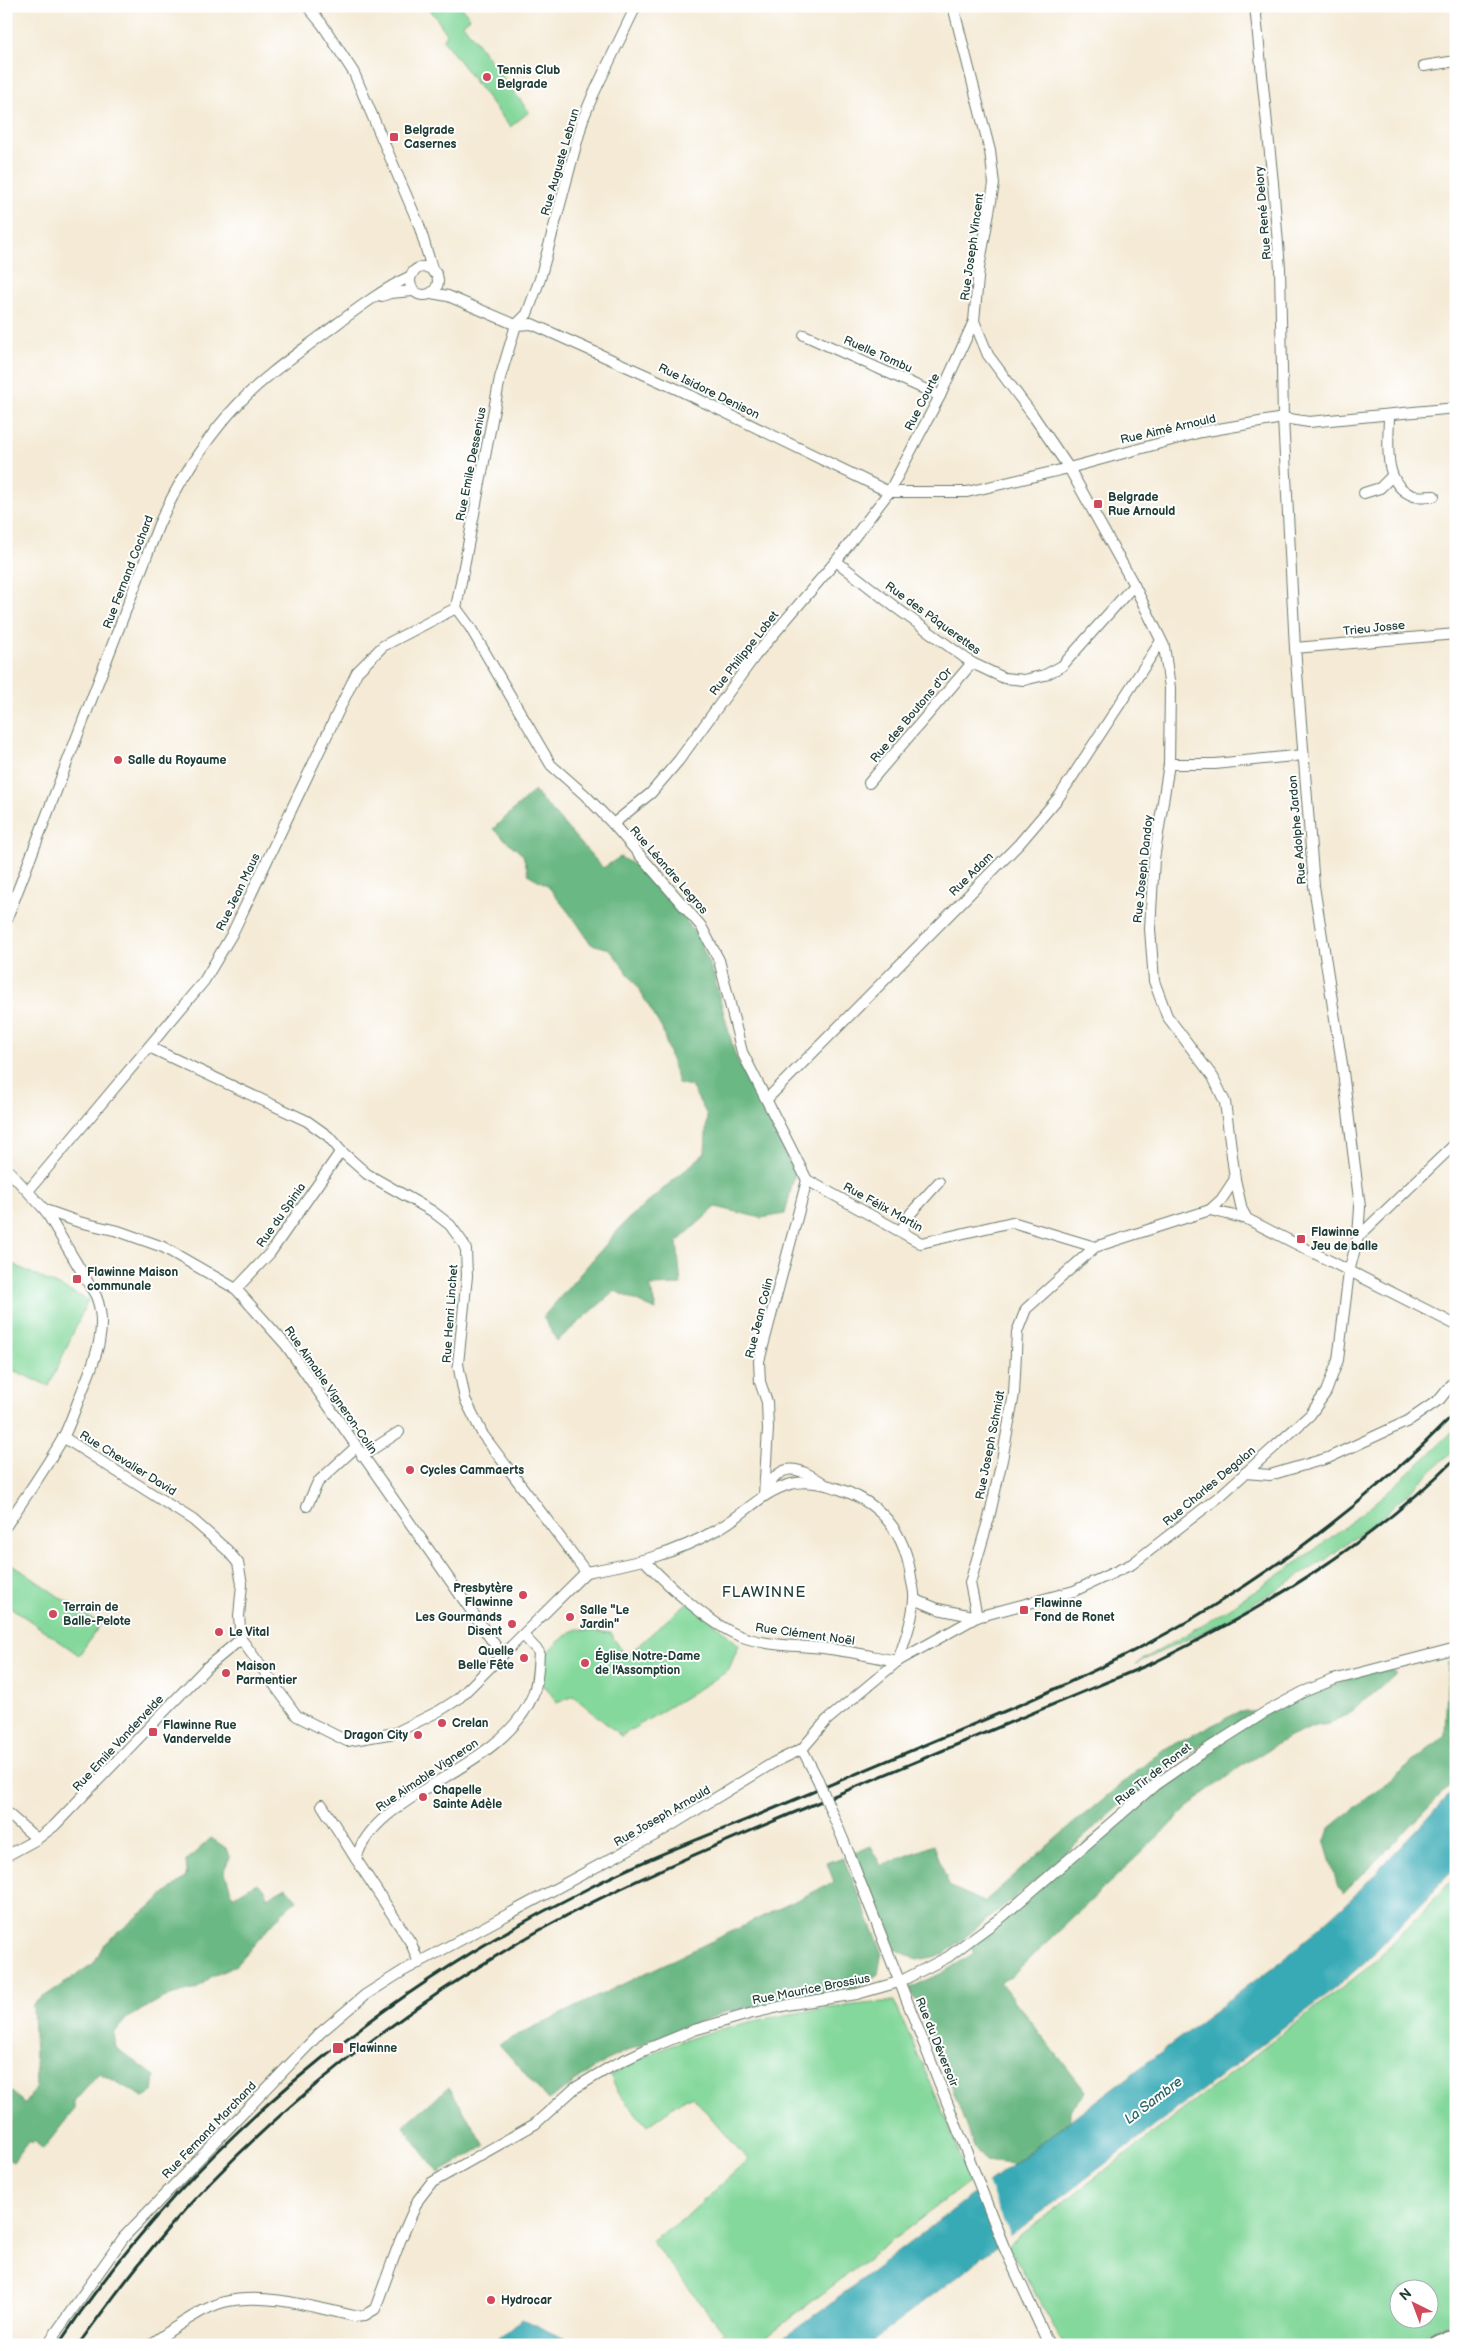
<svg xmlns="http://www.w3.org/2000/svg" width="1462" height="2351" font-family="'Balsamiq Sans',sans-serif">
<rect width="100%" height="100%" fill="#fff"/>
<filter id="ink" filterUnits="userSpaceOnUse"><feTurbulence type="fractalNoise" baseFrequency=".02" numOctaves="2"/><feDisplacementMap in="SourceGraphic" scale="10" xChannelSelector="R" yChannelSelector="G"/><feConvolveMatrix kernelMatrix="1 2 1 2 8 2 1 2 1" color-interpolation-filters="sRGB"/></filter>
<filter id="wash" filterUnits="userSpaceOnUse"><feTurbulence type="fractalNoise" baseFrequency=".0096" numOctaves="4" result="noise"/><feDisplacementMap in="SourceGraphic" scale="20" xChannelSelector="R" yChannelSelector="G"/><feGaussianBlur stdDeviation="1.12" result="paint"/><feColorMatrix in="noise" values="0 0 0 0 0 0 0 0 0 0 0 0 0 0 0 0 0 1.4 0 .05"/><feComposite in="paint" operator="in"/></filter>
<g filter="url(#wash)">
<rect width="100%" height="100%" fill="#f4ead5"/>
<!-- green -->
<g fill="#84d89b" stroke="#528a68" fill-rule="evenodd">
<path d="M428,6H461L470,18L463,24L529,112L510,127L443,40L447,34Z"/>
<path d="M6,1261L88,1300L49,1386L6,1367Z"/>
<path d="M1456,1428V1449L1384,1515L1325,1560L1222,1623L1135,1664C1252,1599 1362,1523 1456,1428Z"/>
<path d="M6,1560L100,1625L79,1655L6,1604Z"/>
<path d="M689,1601L739,1645L728,1671L621,1736L573,1696L557,1703L547,1688L541,1685L543,1666L545,1665L542,1656L569,1633L578,1629L610,1633L626,1656Z"/>
<path d="M1456,1876V2320L1406,2345H1064L1008,2245L1370,1966ZM1400,2288H1430V2318H1400Z"/>
<path d="M894,2001L936,2095L970,2181L755,2345H681L718,2337L724,2332L651,2241L688,2215L748,2160L693,2097L684,2099L647,2126L619,2094L610,2075C632,2064 653,2051 676,2043C747,2018 819,2008 894,2001Z"/>
</g>
<!-- forest -->
<g fill="#6bb883" stroke="#457a5c">
<path d="M534,791L603,868L620,857L651,875L697,935L713,973L735,1055L795,1173L785,1214L761,1218L716,1207L677,1242L681,1285L650,1286L656,1310L615,1291L557,1341L543,1317L627,1220L705,1153L707,1115L691,1086L678,1083L662,1029L637,986L610,949L591,944L577,923L547,885L529,875L523,855L493,829Z"/>
<path d="M1456,1659V1780L1344,1893L1338,1887L1325,1843L1330,1828L1445,1736L1448,1662Z"/>
<path d="M1383,1665L1396,1673L1350,1713L1328,1724L1315,1726L1287,1738L1240,1767L1197,1799L1011,1977L1000,1982L1086,2092L1070,2111V2120L1012,2164L985,2161L974,2147L940,2055L910,1988L942,1973L974,1953L969,1941L1155,1785L1264,1713Z"/>
<path d="M1239,1712H1254L1199,1746L1120,1805L1037,1879L943,1955L917,1960L892,1947L854,1853L871,1846L881,1866L934,1845L949,1886L984,1902L1069,1827L1164,1749Z"/>
<path d="M211,1838L226,1848L230,1857L224,1870L233,1897L257,1883L265,1889L267,1898L286,1887L297,1900L282,1913L235,1966L211,1977L196,1989L163,1998L127,2018L114,2033L116,2048L155,2076L153,2092L144,2097L99,2073L74,2101V2110L43,2149L34,2141L32,2143L29,2141L13,2162L6,2158V2096L12,2092L25,2104L36,2087L33,2004L94,1963L104,1944L185,1878L187,1872L186,1861Z"/>
<path d="M843,1857L882,1951L878,1974L857,1988L725,2012L645,2043L609,2059L548,2100L499,2044L834,1882L827,1863Z"/>
<path d="M449,2087L485,2146L439,2173L403,2126Z"/>
</g>
<!-- water -->
<g fill="#39aab6" stroke="#2c7475">
<path d="M1456,1788V1867L1365,1962L1327,1995L867,2345H775L1290,1954L1352,1898Z"/>
<path d="M522,2319L578,2345H491Z"/>
</g>
<!-- pier -->
<path fill="#f4ead5" d="M987,2180L1011,2240L999,2248L975,2189Z"/>
</g>
<g filter="url(#ink)">
<g fill="none" stroke-linecap="round" stroke-linejoin="round">
<defs>
<g id="minor">
<path d="M307,6L322,24L354,73L419,225L433,272"/>
<path d="M953,6L990,151L994,184L979,268L974,321L988,355L1032,414L1069,468L1134,585L1164,646L1170,688L1169,764L1154,859L1150,929L1154,981L1167,1016L1213,1077L1225,1102L1235,1179L1242,1210L1247,1219L1456,1325"/>
<path d="M1424,66L1456,61"/>
<circle cx="424" cy="281" r="14"/>
<path d="M431,293L448,296L516,325L532,324L679,390L889,492H967L1069,468L1201,432L1283,418L1309,422L1456,408"/>
<path d="M382,296L390,293L413,291"/>
<path d="M804,335L940,396"/>
<path d="M1389,415C1389,441 1381,485 1414,496C1419,497 1428,496 1434,496"/>
<path d="M1364,493L1380,488L1392,476"/>
<path d="M836,561L895,607L972,663L1004,678L1024,680L1045,675L1062,666L1134,585"/>
<path d="M456,608L470,627L551,765L585,795L613,824L701,926L719,960L742,1052L807,1180"/>
<path d="M456,608L500,378L516,325L527,314L540,279L583,119L593,95L636,6"/>
<path d="M1295,648L1456,634"/>
<path d="M1169,764H1215L1303,755"/>
<path d="M869,783L972,663"/>
<path d="M613,824L651,793L679,760L755,656L836,561L889,492L940,396L974,321"/>
<path d="M6,921L159,524C180,479 206,437 241,401C266,375 297,354 326,332C353,312 381,290 411,276"/>
<path d="M149,1047L307,1121L328,1136L341,1151L367,1174L432,1211L450,1225L463,1243L466,1250L467,1276L458,1364L465,1399L483,1435L586,1572"/>
<path d="M767,1099L1019,844L1059,797L1161,641"/>
<path d="M6,1168L45,1210L96,1296C110,1331 92,1366 79,1399C74,1412 69,1426 63,1438C46,1468 25,1497 6,1526"/>
<path d="M807,1180L921,1243L1012,1222L1095,1247"/>
<path d="M28,1191L204,981L232,934L357,672L383,646L456,608"/>
<path d="M45,1210L79,1222L118,1231L163,1247L236,1289L286,1345L502,1655"/>
<path d="M1210,1210L1247,1219"/>
<path d="M901,1231L911,1213L939,1182"/>
<path d="M1358,1237L1456,1143"/>
<path d="M236,1289L270,1253L341,1151"/>
<path d="M63,1437L193,1520L227,1550L238,1563L242,1584L239,1616L241,1639"/>
<path d="M362,1456L399,1432"/>
<path d="M1245,1473L1270,1475L1328,1458L1408,1421L1440,1399L1456,1379"/>
<path d="M765,1492C781,1460 798,1467 823,1483"/>
<path d="M764,1495L768,1429L767,1402L760,1382L759,1361L807,1180"/>
<path d="M307,1506L318,1482L356,1447"/>
<path d="M645,1561C668,1585 709,1624 740,1636C769,1647 801,1645 830,1649C853,1652 875,1657 898,1661"/>
<path d="M586,1572C636,1563 673,1555 718,1529C744,1515 761,1492 791,1484C807,1480 825,1484 839,1489C882,1503 905,1533 911,1577C912,1584 915,1592 914,1599C913,1620 904,1642 898,1661"/>
<path d="M914,1599L938,1609L977,1617"/>
<path d="M977,1617L970,1583L989,1518L1002,1460L1014,1394L1017,1332L1026,1309L1095,1247L1210,1210L1221,1200L1235,1179"/>
<path d="M241,1639L297,1716L347,1741L395,1733L439,1711L458,1699L586,1572"/>
<path d="M802,1749L818,1780"/>
<path d="M322,1805L356,1859"/>
<path d="M6,1812L37,1839"/>
<path d="M6,1856L37,1839L54,1826L207,1667L241,1639"/>
<path d="M850,1856L1004,2247L1049,2345"/>
<path d="M419,1963L411,1943L356,1859C375,1791 500,1772 532,1697C538,1683 538,1667 539,1652L523,1635"/>
<path d="M47,2345L124,2237L320,2033L365,1995L403,1971L657,1834L773,1763L802,1749L827,1720L898,1661L977,1617L1074,1591L1132,1564L1220,1496L1310,1415L1326,1392L1338,1360L1349,1272L1358,1237L1360,1207L1342,1064L1314,886L1295,648L1283,418L1280,268L1273,183L1255,6"/>
<path d="M150,2345C169,2331 201,2308 224,2302C265,2292 313,2307 354,2316L365,2315L375,2309L400,2241L418,2200L431,2183L535,2124L575,2088L612,2066L645,2050L694,2030L749,2014L792,2004L857,1994L899,1982L948,1957L969,1941L1002,1917L1155,1785L1201,1753L1264,1713L1303,1692L1333,1680L1456,1648"/>
</g>
<path id="major" d="M1435,2345L1456,2334"/>
</defs>
<!-- minor casing -->
<use href="#minor" stroke="#6a7a6c" stroke-width="12"/>
<!-- major casing -->
<use href="#major" stroke="#6a7a6c" stroke-width="15"/>
<!-- minor -->
<use href="#minor" stroke="#fff" stroke-width="10"/>
<!-- major -->
<use href="#major" stroke="#fff" stroke-width="12"/>
<!-- rail -->
<g stroke="#1f3d34" stroke-width="3">
<path d="M58,2345C188,2149 377,1993 587,1889C641,1861 699,1839 756,1816C845,1779 934,1741 1024,1703C1088,1674 1153,1644 1213,1606C1301,1552 1384,1486 1456,1412"/>
<path d="M78,2345C106,2306 135,2268 166,2231C270,2111 401,2009 540,1930C627,1881 720,1844 812,1805C926,1757 1041,1710 1155,1662C1265,1608 1369,1545 1456,1458"/>
</g>
<defs>
<path id="minor-bridge" d="M818,1780L850,1856"/>
</defs>
<!-- minor-bridge casing -->
<use href="#minor-bridge" stroke="#6a7a6c" stroke-width="12" stroke-linecap="butt"/>
<!-- minor-bridge -->
<use href="#minor-bridge" stroke="#fff" stroke-width="10"/>
</g>
</g>
<!-- markers -->
<g fill="#d1495b" stroke="#fff" stroke-width="2">
<circle cx="487" cy="77" r="5"/>
<rect x="389" y="132" width="10" height="10" rx="2.5"/>
<rect x="1093" y="499" width="10" height="10" rx="2.5"/>
<circle cx="118" cy="760" r="5"/>
<rect x="1296" y="1234" width="10" height="10" rx="2.5"/>
<rect x="72" y="1274" width="10" height="10" rx="2.5"/>
<circle cx="410" cy="1470" r="5"/>
<circle cx="523" cy="1595" r="5"/>
<rect x="1019" y="1605" width="10" height="10" rx="2.5"/>
<circle cx="53" cy="1614" r="5"/>
<circle cx="570" cy="1617" r="5"/>
<circle cx="512" cy="1624" r="5"/>
<circle cx="219" cy="1632" r="5"/>
<circle cx="524" cy="1658" r="5"/>
<circle cx="585" cy="1663" r="5"/>
<circle cx="226" cy="1673" r="5"/>
<circle cx="442" cy="1723" r="5"/>
<rect x="148" y="1727" width="10" height="10" rx="2.5"/>
<circle cx="418" cy="1735" r="5"/>
<circle cx="423" cy="1797" r="5"/>
<rect x="332" y="2042" width="12" height="12" rx="2.5"/>
<circle cx="491" cy="2300" r="5"/>
</g>
<g text-anchor="middle" stroke-width="4" stroke-linejoin="round" paint-order="stroke">
<!-- poi labels -->
<g font-size="12" font-weight="bold" fill="#1f3d34" stroke="#fff" text-anchor="start">
<text x="497" y="74">Tennis Club<tspan x="497" dy="14">Belgrade</tspan></text>
<text x="404" y="134">Belgrade<tspan x="404" dy="14">Casernes</tspan></text>
<text x="1108" y="501">Belgrade<tspan x="1108" dy="14">Rue Arnould</tspan></text>
<text x="128" y="764">Salle du Royaume</text>
<text x="1311" y="1236">Flawinne<tspan x="1311" dy="14">Jeu de balle</tspan></text>
<text x="87" y="1276">Flawinne Maison<tspan x="87" dy="14">communale</tspan></text>
<text x="420" y="1474">Cycles Cammaerts</text>
<text x="513" y="1592" text-anchor="end">Presbytère<tspan x="513" dy="14">Flawinne</tspan></text>
<text x="1034" y="1607">Flawinne<tspan x="1034" dy="14">Fond de Ronet</tspan></text>
<text x="63" y="1611">Terrain de<tspan x="63" dy="14">Balle-Pelote</tspan></text>
<text x="580" y="1614">Salle "Le<tspan x="580" dy="14">Jardin"</tspan></text>
<text x="502" y="1621" text-anchor="end">Les Gourmands<tspan x="502" dy="14">Disent</tspan></text>
<text x="229" y="1636">Le Vital</text>
<text x="514" y="1655" text-anchor="end">Quelle<tspan x="514" dy="14">Belle Fête</tspan></text>
<text x="595" y="1660">Église Notre-Dame<tspan x="595" dy="14">de l'Assomption</tspan></text>
<text x="236" y="1670">Maison<tspan x="236" dy="14">Parmentier</tspan></text>
<text x="452" y="1727">Crelan</text>
<text x="163" y="1729">Flawinne Rue<tspan x="163" dy="14">Vandervelde</tspan></text>
<text x="408" y="1739" text-anchor="end">Dragon City</text>
<text x="433" y="1794">Chapelle<tspan x="433" dy="14">Sainte Adèle</tspan></text>
<text x="349" y="2052">Flawinne</text>
<text x="501" y="2304">Hydrocar</text>
</g>
<!-- street labels -->
<g font-size="12" fill="#1f3d34" stroke="#fff">
<text transform="translate(560 162) rotate(-74)" y="4">Rue Auguste Lebrun</text>
<text transform="translate(1263 213) rotate(-95)" y="4">Rue René Delory</text>
<text transform="translate(972 247) rotate(-82)" y="4">Rue Joseph Vincent</text>
<text transform="translate(878 354) rotate(24)" y="4">Ruelle Tombu</text>
<text transform="translate(709 391) rotate(26)" y="4">Rue Isidore Denison</text>
<text transform="translate(922 402) rotate(-63)" y="4">Rue Courte</text>
<text transform="translate(1168 429) rotate(-13)" y="4">Rue Aimé Arnould</text>
<text transform="translate(471 464) rotate(-79)" y="4">Rue Emile Dessenius</text>
<text transform="translate(128 572) rotate(-69)" y="4">Rue Fernand Cochard</text>
<text transform="translate(933 618) rotate(36)" y="4">Rue des Pâquerettes</text>
<text transform="translate(1374 628) rotate(-6)" y="4">Trieu Josse</text>
<text transform="translate(744 653) rotate(-52)" y="4">Rue Philippe Lobet</text>
<text transform="translate(911 715) rotate(-50)" y="4">Rue des Boutons d'Or</text>
<text transform="translate(1297 830) rotate(-95)" y="4">Rue Adolphe Jardon</text>
<text transform="translate(1143 869) rotate(-84)" y="4">Rue Joseph Dandoy</text>
<text transform="translate(669 870) rotate(49)" y="4">Rue Léandre Legros</text>
<text transform="translate(971 874) rotate(-45)" y="4">Rue Adam</text>
<text transform="translate(238 892) rotate(-64)" y="4">Rue Jean Maus</text>
<text transform="translate(883 1207) rotate(29)" y="4">Rue Félix Martin</text>
<text transform="translate(281 1215) rotate(-55)" y="4">Rue du Spinia</text>
<text transform="translate(450 1314) rotate(-86)" y="4">Rue Henri Linchet</text>
<text transform="translate(759 1318) rotate(-76)" y="4">Rue Jean Colin</text>
<text transform="translate(331 1390) rotate(55)" y="4">Rue Aimable Vigneron-Colin</text>
<text transform="translate(990 1445) rotate(-79)" y="4">Rue Joseph Schmidt</text>
<text transform="translate(128 1463) rotate(32)" y="4">Rue Chevalier David</text>
<text transform="translate(1209 1486) rotate(-40)" y="4">Rue Charles Degalan</text>
<text transform="translate(805 1634) rotate(8)" y="4">Rue Clément Noël</text>
<text transform="translate(118 1743) rotate(-47)" y="4">Rue Emile Vandervelde</text>
<text transform="translate(1153 1774) rotate(-38)" y="4">Rue Tir de Ronet</text>
<text transform="translate(427 1775) rotate(-34)" y="4">Rue Aimable Vigneron</text>
<text transform="translate(662 1816) rotate(-30)" y="4">Rue Joseph Arnould</text>
<text transform="translate(811 1989) rotate(-11)" y="4">Rue Maurice Brossius</text>
<text transform="translate(937 2042) rotate(68)" y="4">Rue du Déversoir</text>
<text transform="translate(209 2130) rotate(-46)" y="4">Rue Fernand Marchand</text>
</g>
<!-- water labels -->
<g font-size="14" font-style="italic" fill="#286362" stroke="#fff">
<text transform="translate(1153 2100) rotate(-37)" y="5">La Sambre</text>
</g>
<!-- quarter labels -->
<g font-size="15" letter-spacing="1" fill="#1f3d34" stroke="#fff">
<text x="764" y="1597">FLAWINNE</text>
</g>
</g>
<!-- margin -->
<rect width="1462" height="2351" fill="none" stroke="#fff" stroke-width="25"/>
<!-- north arrow -->
<g transform="translate(1414 2304) rotate(318)"><circle r="24" fill="#ffffff" stroke="#a5b1ae"/>
<path d="M0-4L9 19L0 12L-9 19Z" fill="#d1495b"/>
<text y="-8" font-size="14" font-weight="bold" text-anchor="middle" fill="#1f3d34">N</text>
</g>
</svg>
